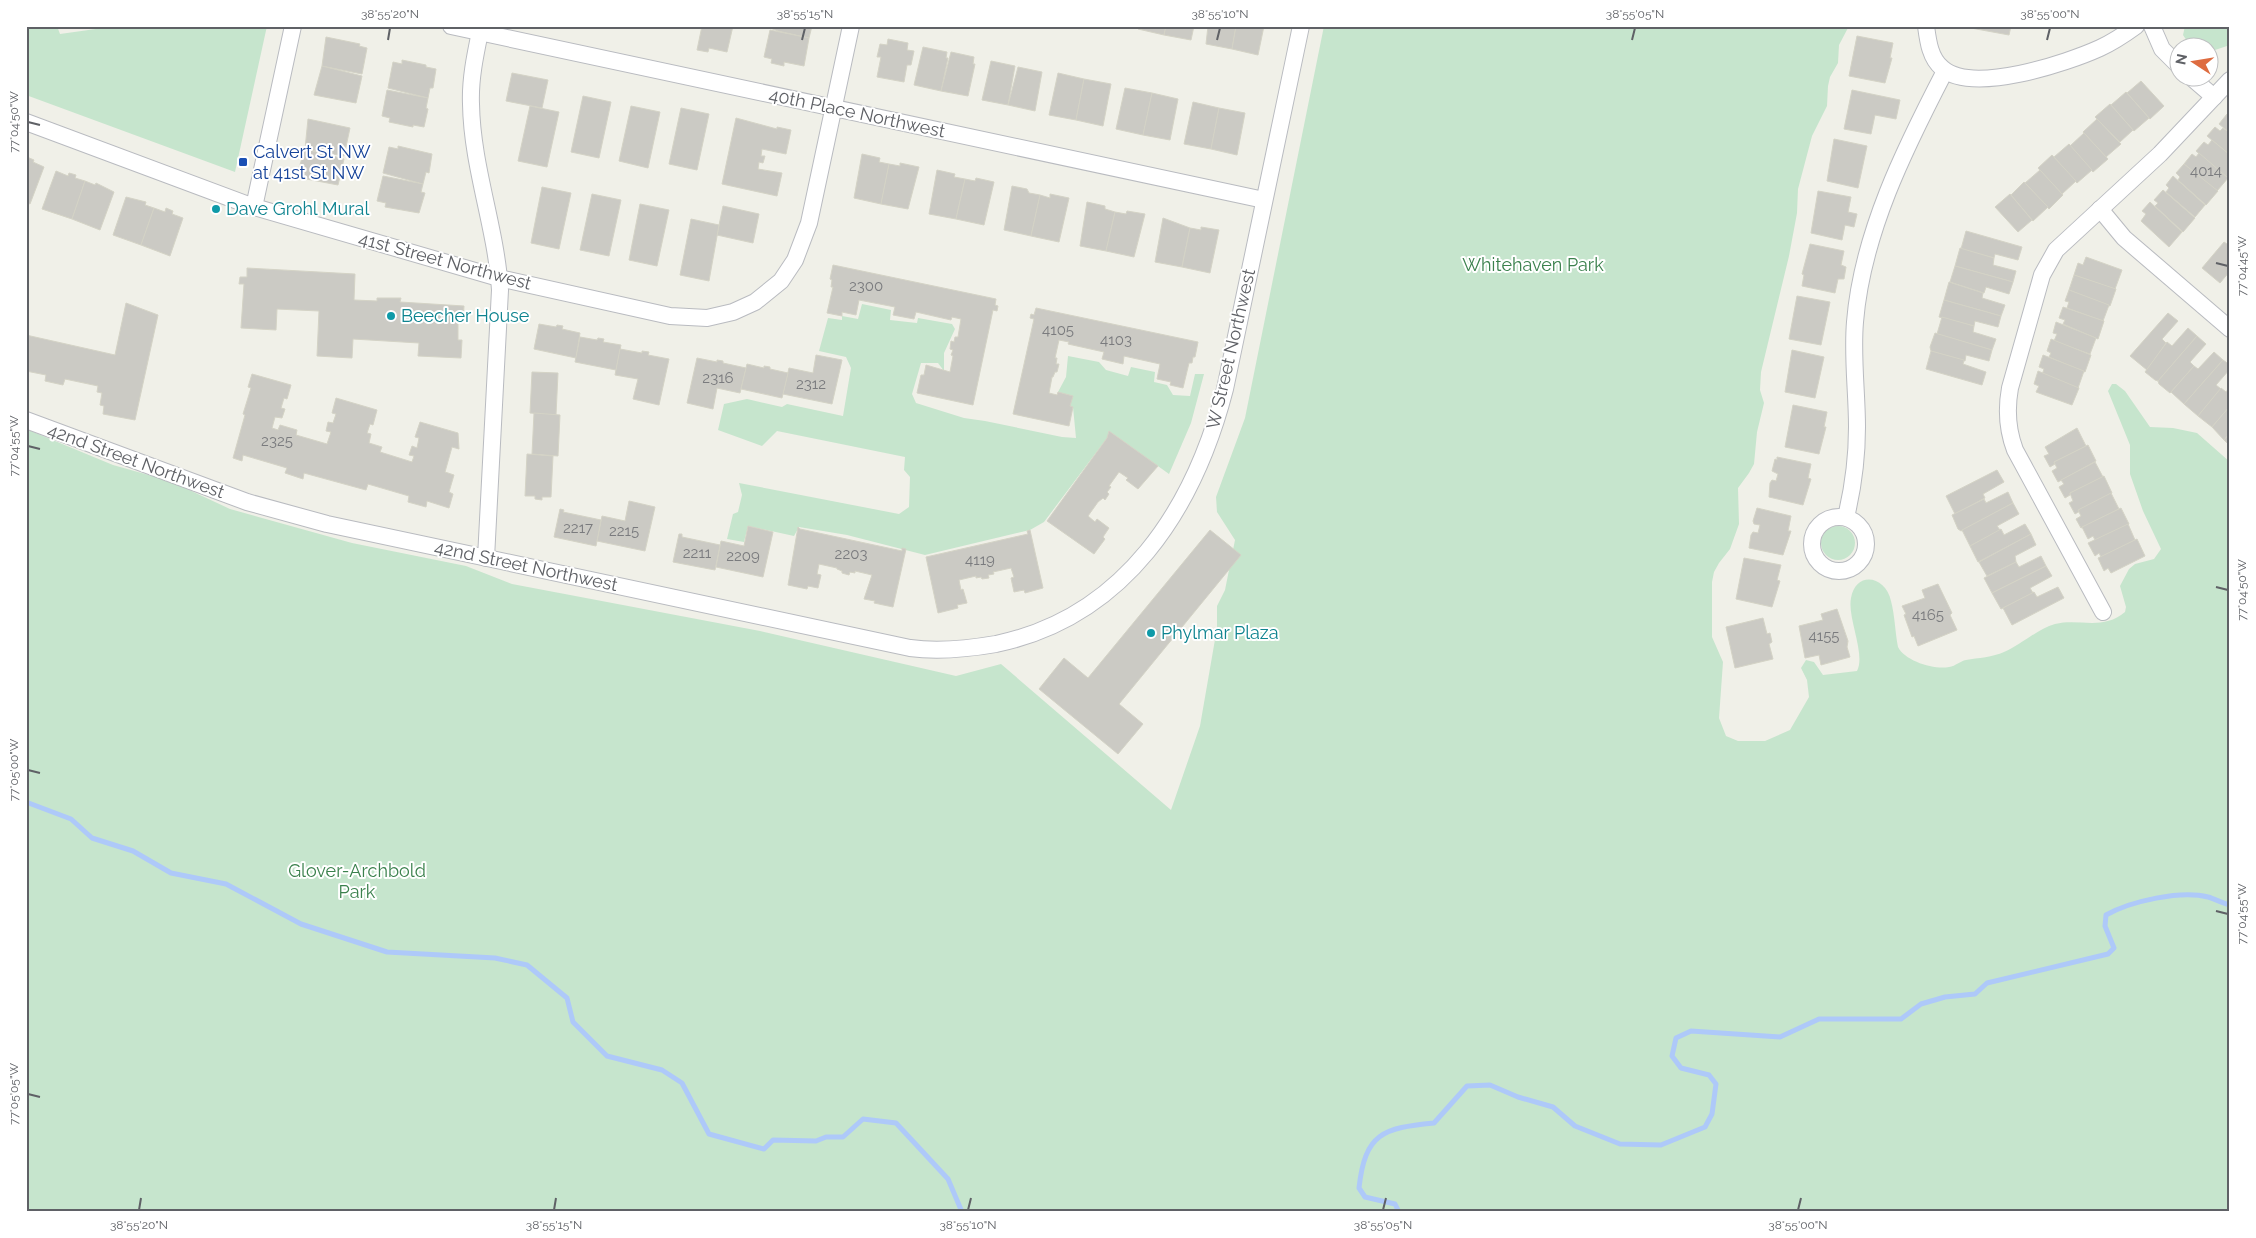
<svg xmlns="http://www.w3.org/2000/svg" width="2256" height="1238" font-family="Raleway,sans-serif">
<rect width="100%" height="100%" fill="#f0f0e8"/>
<!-- green -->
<g fill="#c6e5cd">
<path d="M26,26H57L60,34L117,26H267L235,172L26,95Z"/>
<path d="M1324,26H1849L1839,45L1838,63L1830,77L1828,86L1827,106L1812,136L1798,189L1797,213L1789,256L1761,372L1760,390L1764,403L1757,432L1754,464L1749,473L1738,488L1739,524L1730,549L1719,563L1714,572L1712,582V637L1723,662L1719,718L1726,736L1738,741H1765L1790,730L1809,697L1807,680L1801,668L1806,660L1814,662L1823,675L1857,671C1866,654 1847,618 1851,598C1856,570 1886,576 1891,601C1895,616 1895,632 1898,647C1905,661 1934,670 1949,667C1956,666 1960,661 1966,660C1978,658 1993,657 2004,652C2021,645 2037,629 2055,624C2079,618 2103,631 2125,612L2126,607L2120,586L2129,569L2135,564L2154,559L2161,549L2143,511L2130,474V445L2108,391L2112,384H2116L2125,391L2150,427L2173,428L2197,433L2230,462V1212H26V429L113,465L170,481L230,509L352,543L466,566L512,584L760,631L956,676L1001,664L1171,810L1200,726L1217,628V606L1225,590L1235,540L1217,512L1216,497L1245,418Z"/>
<path d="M2185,26H2230V45L2209,52L2208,48L2191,47L2183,35Z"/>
<path d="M862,304L891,310L890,320L917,323L918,318L952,324L955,329L944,353V371L938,363H921L912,394L916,403L964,418L985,421L1062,437L1076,438L1073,407L1070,406L1072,396L1058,392L1066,377L1068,356L1099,362L1106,370L1128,376L1131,367L1155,372L1154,382L1167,385L1173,395L1190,396L1195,374H1204L1191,423L1169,474L1109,431L1107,438L1044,522L1030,530L925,555L847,535L799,527L794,536L748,526L744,542L727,539L733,514L738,512L742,495L739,483L899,514L909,507L910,477L904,470L905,457L777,431L762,446L718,430L724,404L747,399L782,407L787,404L843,416L851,368L846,357L819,351L828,318L842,320V316L858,319Z"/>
<circle cx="1838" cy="543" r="17"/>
</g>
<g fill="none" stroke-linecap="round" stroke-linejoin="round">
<!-- stream -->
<g stroke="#aec9f9" stroke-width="5">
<path d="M26,802L71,819L92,838L133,851L171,873L226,884L301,924L387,952L495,958L527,965L567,998L573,1022L607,1056L662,1070L682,1083L709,1134L764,1149L773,1140L816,1141L826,1137H843L863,1119L896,1123L948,1179L962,1212"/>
<path d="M1399,1212L1395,1204L1365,1197L1359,1188C1365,1133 1383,1128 1434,1123L1467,1086L1490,1085L1518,1097L1553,1107L1575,1126L1620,1144L1661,1145L1705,1127L1712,1114L1716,1084L1709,1075L1681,1068L1672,1056L1676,1038L1691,1031L1780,1037L1819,1019H1901L1921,1004L1945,997L1975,994L1987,983L2108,954L2114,948L2105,926L2106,915C2131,901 2181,890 2208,897C2215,899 2222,903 2230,905"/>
</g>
</g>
<!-- building -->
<g fill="#cbcac4" stroke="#d4d3c6">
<path d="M702,26H733L727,52L709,48L708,52L697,50Z"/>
<path d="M770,26H812L809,38L778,31L770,28Z"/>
<path d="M1139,26H1166L1164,35L1138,29Z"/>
<path d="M1166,26H1194L1191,40L1164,35Z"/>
<path d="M1208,26H1236L1232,49L1206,44Z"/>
<path d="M1236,26H1264L1258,55L1232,49Z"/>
<path d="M1960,26H2011L2009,35Z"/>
<path d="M770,30L809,38L804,66L784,62V66L771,63L772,59L764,57Z"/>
<path d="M1857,36L1893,43L1890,58H1892L1885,83L1849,76Z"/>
<path d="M326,37L360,44L359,46L367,48L362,74L322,66Z"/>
<path d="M888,39L908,43L907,50L914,51L911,65H907L904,82L877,77L881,57H877L880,44L887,45Z"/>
<path d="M923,47L947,52L946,58H948L941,91L914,85Z"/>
<path d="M951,52L974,57L973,64H975L968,96L941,91Z"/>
<path d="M402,60L426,65V67L436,69L433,88H430L428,98L388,88L393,62L402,64Z"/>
<path d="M991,61L1015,66L1008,105L982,100Z"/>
<path d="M322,66L362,76L356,103L314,95Z"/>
<path d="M1018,67L1042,72L1035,111L1008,105Z"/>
<path d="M512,73L548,80L542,108L506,101Z"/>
<path d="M1058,73L1084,79L1076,120L1049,115Z"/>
<path d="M1084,79L1111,84L1103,126L1076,120Z"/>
<path d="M2141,81L2164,106L2150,119L2127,93Z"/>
<path d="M1125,88L1152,93L1143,135L1116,129Z"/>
<path d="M387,90L428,98L426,108L428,109L424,127L413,125V127L389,122L390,118L382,116Z"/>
<path d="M1852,90L1900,100L1896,119L1875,115L1871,134L1844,129Z"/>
<path d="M2126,92L2149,118L2134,131L2111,105Z"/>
<path d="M1152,93L1178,99L1170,140L1143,135Z"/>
<path d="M583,96L611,102L599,158L571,152Z"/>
<path d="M1193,102L1219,108L1211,149L1184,144Z"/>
<path d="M2110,104L2133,130L2120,142L2095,117Z"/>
<path d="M530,106L559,112L547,167L518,161Z"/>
<path d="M631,106L660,112L648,168L619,161Z"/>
<path d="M681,108L709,114L697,170L669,164Z"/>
<path d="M1219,108L1245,113L1237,155L1211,149Z"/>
<path d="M2227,114L2230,117V133L2219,124Z"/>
<path d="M736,118L777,129V127L791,130L786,154L762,149L761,156H765L763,163L759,162L758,169L782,173L777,196L722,184Z"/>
<path d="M308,119L350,128L344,156L305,149Z"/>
<path d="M2097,119L2121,144L2106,157L2083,132Z"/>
<path d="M2215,127L2220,131L2223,128L2230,133V155L2207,136Z"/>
<path d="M2084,133L2108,159L2093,172L2070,146Z"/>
<path d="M1834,139L1867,146L1858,188L1827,181Z"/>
<path d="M2212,140L2230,155L2229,179L2196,151L2204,142L2208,145Z"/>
<path d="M2069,144L2092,170L2077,183L2054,157Z"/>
<path d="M398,146L432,154L429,173L426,172L423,184L383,173L389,147L398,149Z"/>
<path d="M305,149L344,159L338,185L296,177Z"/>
<path d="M2199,153L2228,178L2217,191L2184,164L2192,154L2196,157Z"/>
<path d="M862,154L880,158L879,162L889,164L881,204L854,198Z"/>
<path d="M2052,155L2076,181L2062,194L2038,168Z"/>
<path d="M27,157L34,160L33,162L44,167L30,204L26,202Z"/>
<path d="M900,163L919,167L908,209L881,204L889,164L900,166Z"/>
<path d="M2184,164L2218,191L2206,205L2178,180L2180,177L2176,173Z"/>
<path d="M937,170L955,174L954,177L965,179L956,219L929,214Z"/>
<path d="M2040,170L2063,195L2049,209L2025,183Z"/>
<path d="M56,171L68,176L69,173L76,175L75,178L85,181L72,219L42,209Z"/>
<path d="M383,176L423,184L421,192L425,193L419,213L385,207L386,203L377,201Z"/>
<path d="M2173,176L2205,205L2195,217L2166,192L2169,188L2166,185Z"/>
<path d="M976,178L994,182L984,225L956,219L965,179L975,181Z"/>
<path d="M85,181L95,185L96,183L114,192L100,230L72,219Z"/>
<path d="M2024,182L2048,207L2033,221L2011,195Z"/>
<path d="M1012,186L1027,189L1029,193L1040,195L1031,236L1004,230Z"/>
<path d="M542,187L571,193L559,249L531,243Z"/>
<path d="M2163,190L2195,218L2183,232L2155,206L2158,203L2154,200Z"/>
<path d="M1818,191L1851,197L1848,212L1857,214L1854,227L1845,225L1842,240L1811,233Z"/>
<path d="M592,194L621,200L609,256L580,250Z"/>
<path d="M1050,194L1069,198L1059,242L1031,236L1040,195L1050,198Z"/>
<path d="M2010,194L2032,220L2018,232L1995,207Z"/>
<path d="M126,197L146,202L145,205L154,208L141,245L113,235Z"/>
<path d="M1087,202L1105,206V209L1115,212L1106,251L1080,246Z"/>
<path d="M2150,202L2182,232L2169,247L2141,221L2146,214L2142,211Z"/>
<path d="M640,204L669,210L657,266L629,260Z"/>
<path d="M723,206L759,214L753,243L717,235Z"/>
<path d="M154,208L165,212L166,208L173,211L172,214L183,218L170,256L141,245Z"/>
<path d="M1127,211L1145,214L1134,257L1106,251L1115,212L1126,214Z"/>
<path d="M1163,218L1190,228L1182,267L1155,262Z"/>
<path d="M691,219L719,225L709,281L680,275Z"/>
<path d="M1201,227L1219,230L1210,273L1182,267L1190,228L1201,230Z"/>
<path d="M1966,231L2022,247L2018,260L1995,254L1994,258L1961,249Z"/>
<path d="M2224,242L2230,246V271L2220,283L2202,268Z"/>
<path d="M1810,244L1844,251L1841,265L1846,267L1844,279H1838L1835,293L1802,286L1804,275L1802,274Z"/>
<path d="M1960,248L1994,258L1993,265L2016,271L2013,282L1955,266Z"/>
<path d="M2086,257L2122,270L2115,289L2074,275L2078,263L2083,265Z"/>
<path d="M833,265L996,299L995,305L998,306L997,311L993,310L973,405L917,393L921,375H924L926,365L950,372L953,356L951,355L953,350L950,349L951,341L954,342L955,337H958L961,319L952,317L951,320L916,312L914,319L893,315L895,307L859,300L856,315L842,312V316L827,313L833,287H831L832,280L830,279Z"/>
<path d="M1955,266L2013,282L2009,294L1986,287L1984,293L1950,282Z"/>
<path d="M247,268L355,274L354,300L377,301V298H401L400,302L464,306L463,321L458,320V340H462L461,358L418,356L419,343L353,339L352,358L317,356L319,311L277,309L276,330L241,328L244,284H239L240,277H247Z"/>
<path d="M2074,275L2116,289L2110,306L2069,290Z"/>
<path d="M1949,282L1983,293L1982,298L2005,305L2001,316L1944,300Z"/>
<path d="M2069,290L2109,305L2103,321L2067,308L2069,302L2065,301Z"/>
<path d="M1797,296L1830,302L1821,345L1789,339Z"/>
<path d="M1944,300L2001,316L1998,327L1975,321L1974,326L1939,317Z"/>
<path d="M126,303L158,315L135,420L103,414L104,406L100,405L102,393L97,392L98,386L65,379L63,385L45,381L46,375L26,371V335L115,355Z"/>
<path d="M2063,307L2104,321L2098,339L2063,324L2065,320L2059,318Z"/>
<path d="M1036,308L1198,342L1195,357H1193L1192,363H1189L1183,388L1170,385L1171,382L1157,379L1160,364L1124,356L1123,364L1102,359L1104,352L1068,344L1069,342L1059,340L1055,358H1057L1056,364H1059L1057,372H1055L1053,377H1052L1049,393L1057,395L1058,392L1073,396L1070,406L1073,407L1069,426L1013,414L1034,319L1030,318L1031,314L1034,315Z"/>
<path d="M2168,313L2178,321L2162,339L2166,343L2147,370L2130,356Z"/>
<path d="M1942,317L1974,326L1973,332L1996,339L1992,350L1937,334Z"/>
<path d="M2056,322L2096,338L2090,354L2054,341L2057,334L2053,333Z"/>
<path d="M539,324L556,327L557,325L563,326L562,329L580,333L576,358L534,349Z"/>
<path d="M2188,328L2197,336L2158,381L2155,380L2145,372L2167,342L2172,346Z"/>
<path d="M1935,333L1992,350L1989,361L1966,355L1965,361L1931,351L1930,347Z"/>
<path d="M2197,336L2206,344L2190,362L2194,366L2170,393L2159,384L2158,381Z"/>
<path d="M580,337L597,340L598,338L604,339L603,342L621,345L616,370L575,362Z"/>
<path d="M2051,339L2091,355L2085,372L2049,357L2051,353L2047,351Z"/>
<path d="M620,349L642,353V351L649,352L648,355L669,359L659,405L633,399L638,379L615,375Z"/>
<path d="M1792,350L1824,357L1815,398L1785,392Z"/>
<path d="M1931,351L1964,360L1963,364L1986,372L1982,385L1926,369Z"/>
<path d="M2214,352L2223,360L2184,404L2171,392L2194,366L2198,369Z"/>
<path d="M816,355L842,360L832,404L783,394L789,368L813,373Z"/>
<path d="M2043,355L2084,371L2078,388L2042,375L2044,369L2039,367Z"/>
<path d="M697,358L717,362V360L723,361V363L746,368L740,393L717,388L713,409L687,403Z"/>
<path d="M2223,360L2230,365V369L2216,385L2221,389L2198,416L2184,404Z"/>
<path d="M747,364L764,368V366L770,367V369L788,373L782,398L741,389Z"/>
<path d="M2038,371L2079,388L2072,405L2036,392L2039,386L2034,384Z"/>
<path d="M532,372L558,373L556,415L530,413Z"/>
<path d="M252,374L291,385L287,399L284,398L281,408L285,409L282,418L275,417L272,428L278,430L280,425L297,430L296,435L327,444L331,432L326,431L328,422L333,423L336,414L332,413L336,398L377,410L373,425L370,424L367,433L371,434L369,443L382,447L380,452L412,462L414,456L409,455L412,446L417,448L419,438L415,437L420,422L458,433L459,449L452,447L445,472L454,475L449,492L453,494L449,508L427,501L426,507L408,502L409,496L368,484L366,490L304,473L303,479L285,473L287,468L243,455L242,461L233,458L245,415L243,414L251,388L248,387Z"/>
<path d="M2230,387V406L2212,427L2198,416L2221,388L2226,392Z"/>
<path d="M1793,405L1827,412L1824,427H1826L1819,454L1785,447Z"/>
<path d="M2230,406V433L2224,440L2212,427Z"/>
<path d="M534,413L560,415L558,456L532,454Z"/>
<path d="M2077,428L2086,446L2054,462L2055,464L2050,467L2044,456L2049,454L2045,447Z"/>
<path d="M1109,431L1158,466L1138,489L1126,480L1128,478L1119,472L1109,486L1111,487L1107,492L1109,494L1105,500L1103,498L1098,502L1088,516L1095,522L1097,519L1109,528L1103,537L1105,539L1094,554L1047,521L1107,438Z"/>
<path d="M2230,433V446L2224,440Z"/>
<path d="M2088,445L2096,461L2058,482L2052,471L2057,468L2054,462Z"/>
<path d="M527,454L553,456L551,497H542V500L535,499V496H525Z"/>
<path d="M1777,457L1811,464L1808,478L1811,479L1803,505L1769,497L1770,483L1772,480L1776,481L1778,474L1772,471L1775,459L1777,460Z"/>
<path d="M2095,462L2103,477L2070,493V495L2065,498L2059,487L2064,484L2061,480Z"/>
<path d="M1997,470L2004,482L1983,494L1985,498L1955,514L1946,496Z"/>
<path d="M2104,476L2112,493L2075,514L2069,503L2073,501L2070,493Z"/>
<path d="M2008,492L2013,503L1961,531L1958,529L1952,515L1984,499L1986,503Z"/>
<path d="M2111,493L2119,509L2081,528L2076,519L2081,516L2078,510Z"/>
<path d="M629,501L655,507L645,551L597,541L602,516L625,521Z"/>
<path d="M2013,503L2019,514L1997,526L2000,530L1970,546L1962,530Z"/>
<path d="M1757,508L1791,516L1788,531H1791L1783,555L1749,548L1751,535L1753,532L1758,533L1760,525L1754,524L1753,521Z"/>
<path d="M2121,508L2129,524L2095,540L2093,536L2088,539L2082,527Z"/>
<path d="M560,509L564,510L563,512L601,520L596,546L554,537Z"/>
<path d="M2025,524L2031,534L1978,562L1970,546L2001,529L2004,535Z"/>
<path d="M2128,524L2135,540L2101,557L2099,553L2095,556L2088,543Z"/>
<path d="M748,526L773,532L763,577L716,567L721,541L744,546Z"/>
<path d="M798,527L800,529L902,551V548L906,549L893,607L874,603L875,601L864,599L872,575L855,571V573L850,572L849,575L842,573V571L837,569V568L819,564L817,574L821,575L818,588L808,586L807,589L788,585Z"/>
<path d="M1030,530L1043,588L1025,593L1024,590L1014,592L1011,578L1014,577L1011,568L993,572L994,574L988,575L989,578L982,579L981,577L976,578V576L959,580L961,590L963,589L967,603L957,605L958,608L938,613L926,557L1028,534L1027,531Z"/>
<path d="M1210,530L1241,555L1119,704L1143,724L1118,754L1039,689L1064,658L1088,678Z"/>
<path d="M679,534H682V537L720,545L715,570L673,562Z"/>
<path d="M2031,534L2036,545L2015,556L2016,562L1987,576L1979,562Z"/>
<path d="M2137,539L2145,556L2111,573L2108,568L2104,571L2098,558Z"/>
<path d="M2041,556L2046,566L1992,593L1984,578L2016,562L2019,567Z"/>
<path d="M1744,558L1781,565L1777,580L1780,581L1772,607L1736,599Z"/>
<path d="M2046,566L2052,576L2030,588L2033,593L2001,609L1992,593Z"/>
<path d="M1938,584L1952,613L1950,615L1957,630L1918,646L1914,636L1912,637L1904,615L1906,614L1902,606L1925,598L1922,590Z"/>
<path d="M2058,587L2064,598L2012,625L2003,608L2034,592L2037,597Z"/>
<path d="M1837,609L1848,641L1847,647L1850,657L1821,665L1819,655L1805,658L1799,626L1823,620L1821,614Z"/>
<path d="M1763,618L1767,634L1770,633L1772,642L1769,644L1773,659L1735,668L1726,627Z"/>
</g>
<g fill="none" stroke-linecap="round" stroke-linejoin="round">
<defs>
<g id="minor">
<path d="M451,26L1264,200"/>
<path d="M1926,26C1928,41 1930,58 1942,68C1972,95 2067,63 2100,48C2113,42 2125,34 2136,26"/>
<path d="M2152,26L2162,49L2178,65"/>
<path d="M480,32C475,56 470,80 471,104C472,167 496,227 500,290L486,558"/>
<path d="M2192,78L2214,97"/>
<path d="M26,122L254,207L499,278L670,316L707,318L733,312L755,302L781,281L795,260L809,223L851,26"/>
<path d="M254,207L293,26"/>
<path d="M2100,209L2124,238L2230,329"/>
<path d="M26,420L247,502L327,524L910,648C939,652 967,649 996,644C1125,617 1194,509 1225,389L1301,26"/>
<circle cx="1839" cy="544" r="27"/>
<path d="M1846,517C1853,488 1857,458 1857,427C1857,392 1852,357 1855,322C1862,234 1905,148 1945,71"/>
<path d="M2103,612L2015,450C2007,429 2006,410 2010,388L2042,275L2056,250L2160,154L2230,80"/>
</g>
</defs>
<!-- minor casing -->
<use href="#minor" stroke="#b9bbc0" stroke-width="18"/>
<!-- minor -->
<use href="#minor" stroke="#fff" stroke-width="16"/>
</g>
<!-- ticks -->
<path fill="none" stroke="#5f6166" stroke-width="2" d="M388,40L390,28M802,40L805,28M1217,40L1220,28M1632,40L1635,28M2047,40L2050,28M28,122L40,125M2216,263L2228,266M28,446L40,449M2216,587L2228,590M28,770L40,773M2216,911L2228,914M28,1094L40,1097M139,1210L141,1198M554,1210L556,1198M968,1210L971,1198M1383,1210L1386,1198M1798,1210L1801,1198"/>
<!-- markers -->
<rect fill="#1a4fb4" stroke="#fff" stroke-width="2" x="238" y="157" width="10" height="10" rx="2.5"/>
<g fill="#0f9aa8" stroke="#fff" stroke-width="2">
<circle cx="216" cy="209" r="5"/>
<circle cx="391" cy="316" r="5"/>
<circle cx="1151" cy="633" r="5"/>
</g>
<g text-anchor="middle" stroke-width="4" stroke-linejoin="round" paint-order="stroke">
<!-- number labels -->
<g font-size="15" fill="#7a7b7e">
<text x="2206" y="176">4014</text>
<text x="866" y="291">2300</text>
<text x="1058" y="335">4105</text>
<text x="1116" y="345">4103</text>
<text x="718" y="383">2316</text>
<text x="811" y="389">2312</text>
<text x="277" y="446">2325</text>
<text x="578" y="533">2217</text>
<text x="624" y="536">2215</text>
<text x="697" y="558">2211</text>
<text x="851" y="559">2203</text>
<text x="743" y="561">2209</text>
<text x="980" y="565">4119</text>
<text x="1928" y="620">4165</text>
<text x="1824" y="641">4155</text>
</g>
<!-- street labels -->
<g font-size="18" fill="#5f6166" stroke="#fff">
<text transform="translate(857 113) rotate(12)" y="6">40th Place Northwest</text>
<text transform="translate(445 261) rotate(15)" y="6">41st Street Northwest</text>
<text transform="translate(1231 349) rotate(-77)" y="6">W Street Northwest</text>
<text transform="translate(136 461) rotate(20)" y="6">42nd Street Northwest</text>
<text transform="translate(526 566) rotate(12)" y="6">42nd Street Northwest</text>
</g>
<!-- transit labels -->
<g font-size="18" fill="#164399" stroke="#fff" text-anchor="start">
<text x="253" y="158">Calvert St NW<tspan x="253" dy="21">at 41st St NW</tspan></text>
</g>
<!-- culture labels -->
<g font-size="18" fill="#0d838f" stroke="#fff" text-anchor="start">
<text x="226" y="215">Dave Grohl Mural</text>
<text x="401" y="322">Beecher House</text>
<text x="1161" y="639">Phylmar Plaza</text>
</g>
<!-- park labels -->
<g font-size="18" fill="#3b814d" stroke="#fff">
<text x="1533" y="271">Whitehaven Park</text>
<text x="357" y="877">Glover-Archbold<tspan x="357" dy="21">Park</tspan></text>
</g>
</g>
<!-- border -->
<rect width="2256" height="1238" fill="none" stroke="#ffffff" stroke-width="55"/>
<!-- north arrow -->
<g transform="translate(2194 62) rotate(282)"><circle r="24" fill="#ffffff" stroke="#bfc0c2"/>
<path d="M0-4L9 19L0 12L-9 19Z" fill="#de6c40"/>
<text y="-8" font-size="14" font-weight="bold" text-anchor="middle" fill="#5f6166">N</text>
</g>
<rect x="28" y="28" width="2200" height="1182" fill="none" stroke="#5f6166" stroke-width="2"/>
<g font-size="12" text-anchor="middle" fill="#5f6166">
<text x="390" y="18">38°55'20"N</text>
<text x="805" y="18">38°55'15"N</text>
<text x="1220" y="18">38°55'10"N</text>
<text x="1635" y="18">38°55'05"N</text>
<text x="2050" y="18">38°55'00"N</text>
<text transform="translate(14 122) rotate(-90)" y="4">77°04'50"W</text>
<text transform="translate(2242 266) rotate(-90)" y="4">77°04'45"W</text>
<text transform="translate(14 446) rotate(-90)" y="4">77°04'55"W</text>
<text transform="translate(2242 590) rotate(-90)" y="4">77°04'50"W</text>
<text transform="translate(14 770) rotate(-90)" y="4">77°05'00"W</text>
<text transform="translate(2242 914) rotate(-90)" y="4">77°04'55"W</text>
<text transform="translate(14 1094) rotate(-90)" y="4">77°05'05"W</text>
<text x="139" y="1229">38°55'20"N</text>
<text x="554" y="1229">38°55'15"N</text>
<text x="968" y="1229">38°55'10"N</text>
<text x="1383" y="1229">38°55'05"N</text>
<text x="1798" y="1229">38°55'00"N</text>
</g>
</svg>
